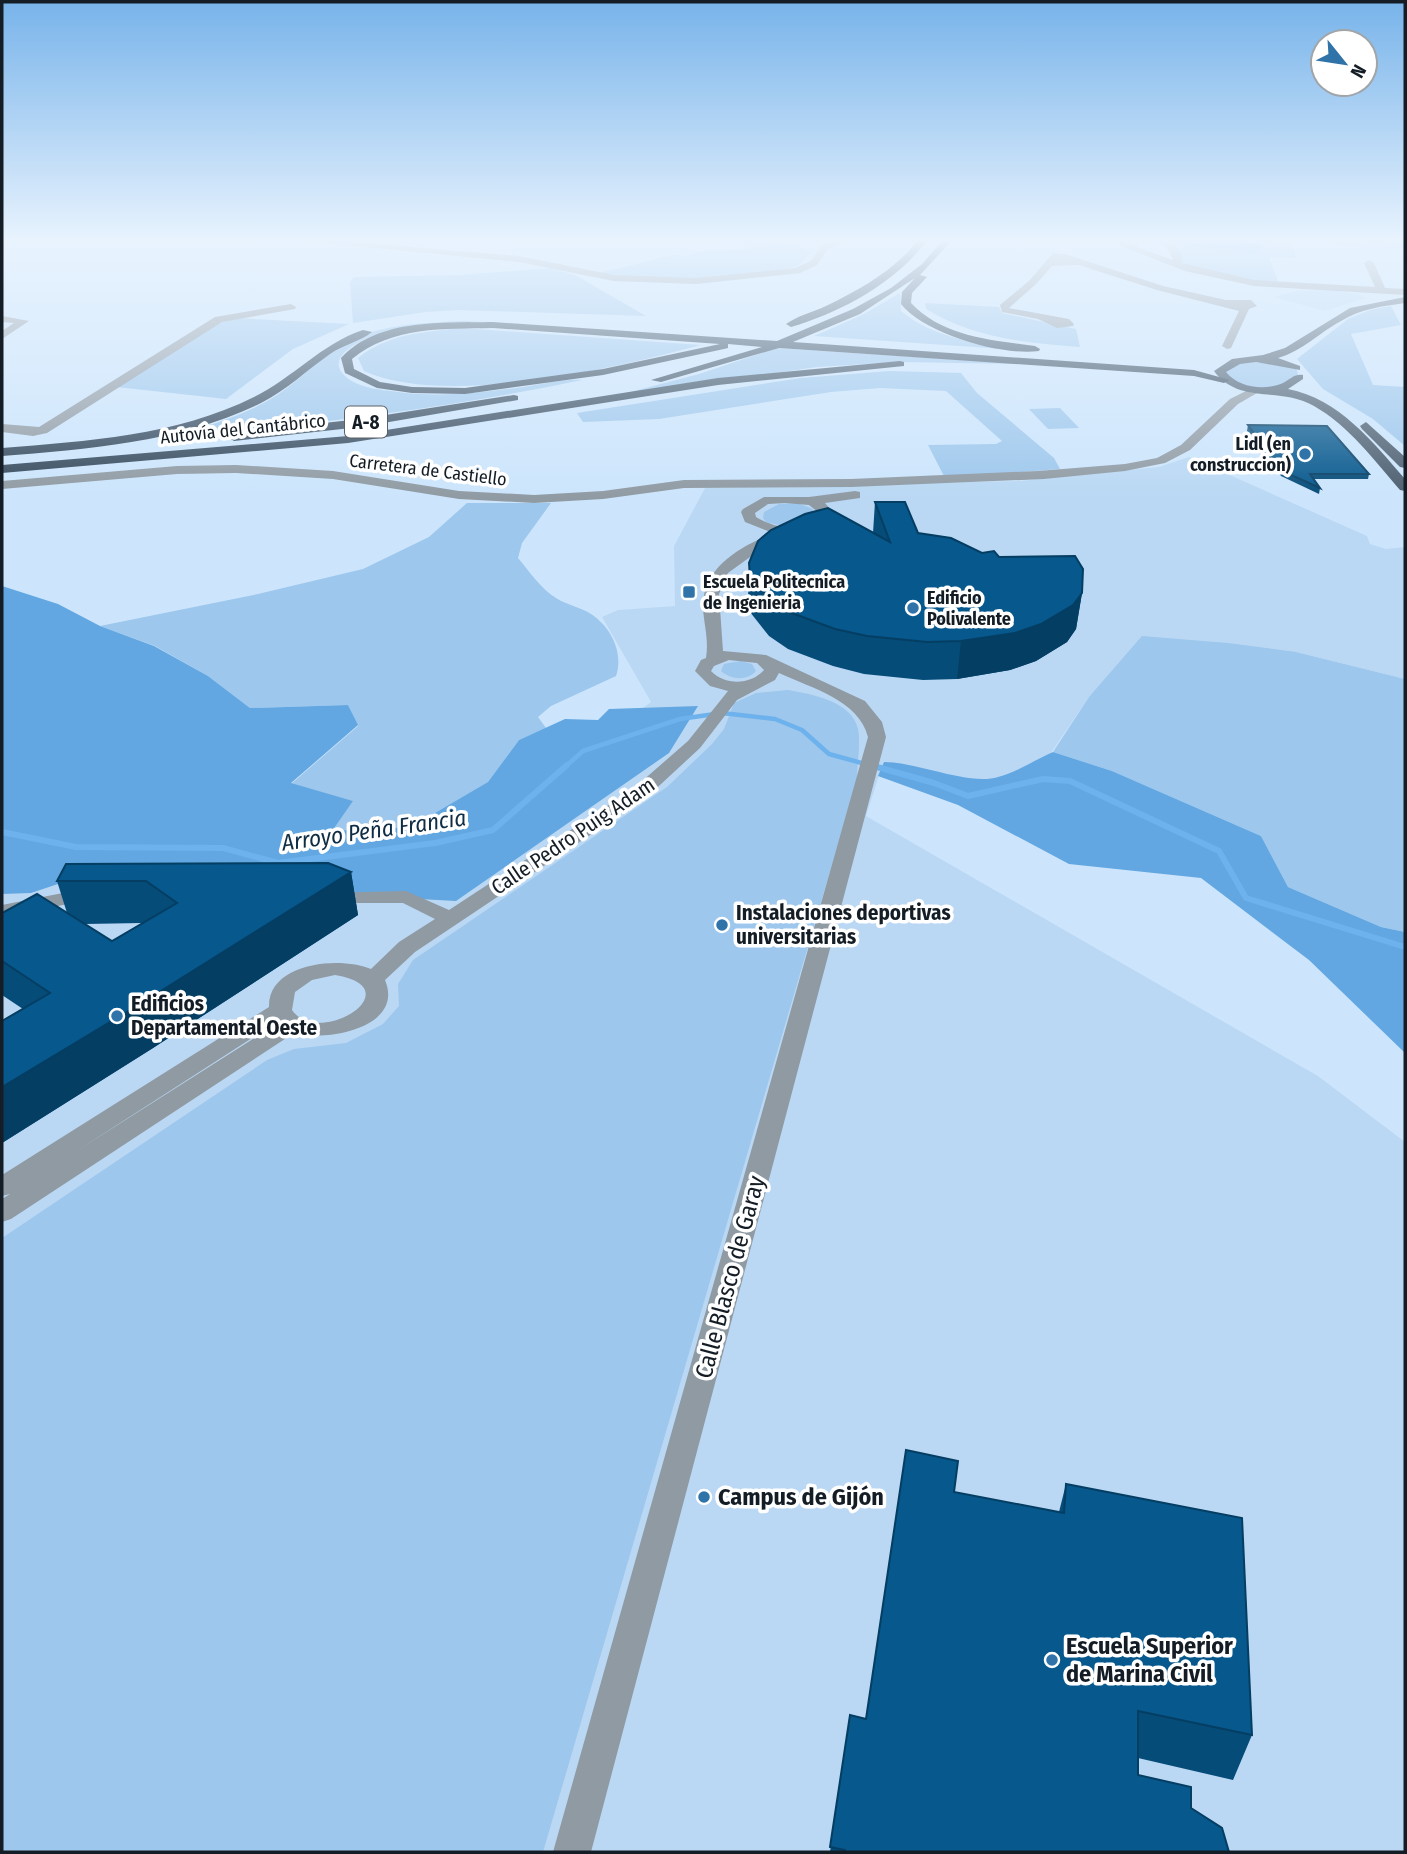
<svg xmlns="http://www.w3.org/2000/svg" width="1407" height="1854" font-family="'Fira Sans Condensed',sans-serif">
<rect width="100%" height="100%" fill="#cce5fc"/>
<!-- built -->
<g fill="#bad8f4">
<path d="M1331,290L1358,294L1366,298L1325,311L1273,297L1296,291Z"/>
<path d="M1189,457L1367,536L1370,544L1386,549L1405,547V679L1296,652L1089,697L1040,769L981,795L882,766L866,816L1318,1076L1405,1142V1852H2V854L597,742L651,702L602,617L618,610L675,606L674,546L705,488L1020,481L1159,467Z"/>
</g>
<!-- green -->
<g fill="#9dc7ec">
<path d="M723,239H769L812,251L798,266L758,274L744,273L736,277L687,280L600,275L602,272L674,255L685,256L705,251L750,249Z"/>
<path d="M1157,239H1405V249L1292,243L1297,258L1269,257L1279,284L1254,283L1178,262L1170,245Z"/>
<path d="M550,268L575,275L646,316L457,310L426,312L353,323L350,282L354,277L459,275Z"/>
<path d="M900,293L901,311C933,338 977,343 1018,350L814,336L862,315Z"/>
<path d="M925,303L999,307L1002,313L1076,329L1080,347C1026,343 973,338 926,309Z"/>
<path d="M1391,306L1401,325L1351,334L1373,385L1405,387V446L1373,419L1323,389L1297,359L1348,319L1370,310Z"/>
<path d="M236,318L349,324L293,349L226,399L117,387L216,324Z"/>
<path d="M462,321L488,322C457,325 423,324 392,330C376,334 320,353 345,376C360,390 387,390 406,393C444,397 486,392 524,387C543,384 563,379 582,380C448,408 311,425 174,437C206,426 240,417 269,400C294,386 314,363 337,348C372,324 422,323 462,321Z"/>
<path d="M461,328L701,345C615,368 447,408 364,371L358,358C387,334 424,332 461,328Z"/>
<path d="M777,348L1020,364L899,362L817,367L615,396L699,374Z"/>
<path d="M1241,360L1296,368L1299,377C1276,395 1250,387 1224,380L1227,364Z"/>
<path d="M890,371L961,373L977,393L1054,458L1060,469L945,478L928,445L996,444L1002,441L946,391L880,388L831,392L659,419L583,422L577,413L801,378Z"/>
<path d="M1060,408L1079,428L1048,429L1029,409Z"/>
<path d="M467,503H551L522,543L518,558C529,571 541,589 556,598C567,605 580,607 591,614C611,627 624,653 616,676L551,706L538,717L546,728L519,740L488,782L411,827L331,831L353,801L291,784L358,726L348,705L250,708L208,676L155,646L100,626L258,594L363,569L429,537Z"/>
<path d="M797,503L813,509V513L787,527L766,522L763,518L764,512L779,504Z"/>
<path d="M1142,636L1228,643L1296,652L1405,679V932L1381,927L1288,887L1261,836L1112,771L1053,752L1089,697Z"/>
<path d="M741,661L752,664L756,671C747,681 731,680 721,671L724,664Z"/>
<path d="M788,690C811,694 852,701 858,729C861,744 857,763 857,779L543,1852H2V1238L267,1060L294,1049L346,1043L383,1024L399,1006L398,984L413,960L667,787L712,744L724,729L734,703L756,693Z"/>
</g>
<!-- forest -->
<g fill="#62a7e1">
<path d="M1166,239C1187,239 1248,233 1262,247L1255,254L1229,249L1180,245Z"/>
<path d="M2,586L58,604L100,626L154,646L208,676L250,708L348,705L358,725L291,783L353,801L332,831L411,827L488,782L519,740L565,719L598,720L609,709L698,706L669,753L456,901L70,880L31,893L2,894Z"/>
<path d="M1053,752L1112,771L1261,836L1288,887L1381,927L1405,932V1053L1309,960L1201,878L1069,864L958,805L878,776L884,762C918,762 969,786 998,777C1017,772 1035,760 1053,752Z"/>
</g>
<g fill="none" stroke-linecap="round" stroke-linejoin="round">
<!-- stream-far1 -->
<path stroke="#6db2ed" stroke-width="4.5" d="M565,767L583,751L680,719L722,713L775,719L802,730L829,754L876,767"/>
<!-- stream -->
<g stroke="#6db2ed" stroke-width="6">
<path d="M870,765L934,783L968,796L1043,779L1070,781L1219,851L1246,898L1405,947"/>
<path d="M2,832L76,847L223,848L278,863L435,843L493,830L567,765"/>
</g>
<!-- minor -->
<g fill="#8f9aa3" fill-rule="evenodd">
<path d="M2,239H10L2,244Z"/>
<path d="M282,239H319L519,256L614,275L696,278L795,268L811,261L822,245L841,239H854L828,249L817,265L800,273L696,284L614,281L519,262Z"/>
<path d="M1103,239H1116L1173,260L1168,249L1153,239C1169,239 1181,246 1182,263L1254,280L1375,287L1364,263L1369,260L1374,263L1385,288L1405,289V295L1254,286L1185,271Z"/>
<path d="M1053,253L1065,254L1163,286L1226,300H1251L1257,306L1249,309L1231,348L1227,349L1222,346L1239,311L1157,290L1079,265L1052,266L1036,284L1009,308L1069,319L1074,324L1073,326L1057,328L1038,319L1002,312L1000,305L1030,280Z"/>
<path d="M291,304L296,307L295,309L222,322L47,433L33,436L2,432V424L39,427L215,317Z"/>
<path d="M2,316L29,321L2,339V331L14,323L2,322Z"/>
<path d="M1254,387L1264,389L1238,404L1190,450L1165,463L1125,471L1044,479L851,487L684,488L603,499L534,503L459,499L333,479L236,473L177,474L2,489V481L177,466L236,465L333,471L459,491L534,495L603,491L684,480L851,479L1038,471L1125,464L1157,458L1181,445L1230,399Z"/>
<path d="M855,491L860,492V498L825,503L837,517L828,527L819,532L788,536L761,549L728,573L719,594L723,651L766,655L865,701L882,722L886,737L591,1852H553L868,737C859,700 811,688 779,673L775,680L737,700L700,748L647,797L415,952L385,980C405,1028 326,1042 294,1033L11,1219L2,1222V1199L10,1194L2,1196V1175L269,1007C268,962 341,956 371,969L399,942L435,919L403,903H328L321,901L318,897L321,893L406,891L449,910L633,789L688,741L728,691L710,686L695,671L701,660L706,658C709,640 704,625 703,608C702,567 740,547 773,533L745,522L741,512L743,509L764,497H809ZM785,503L809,505L823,516C805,534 776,529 756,517L755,513L768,504ZM729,660L757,663L764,670C751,685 725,686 711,671L714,666ZM335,975C414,988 319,1049 292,1010L295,992L312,980ZM277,1022L278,1023L75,1152Z"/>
<path d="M68,892L96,894L99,898L96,902L68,904L2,917V905Z"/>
</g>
<!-- major -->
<g fill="#4c5e6f" fill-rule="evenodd">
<path d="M1405,297V303C1383,306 1360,309 1341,321C1319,333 1302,351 1278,358L1300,366V370L1256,362L1240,364L1226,372C1239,388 1265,391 1283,383C1291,379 1294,374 1303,375V379L1288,389C1339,399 1373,442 1405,479V491L1400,490C1374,460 1349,426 1314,406C1279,386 1239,405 1214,371L1232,359L1263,355L1285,348L1350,308Z"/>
<path d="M1366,422L1405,457V468L1400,467L1362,429L1360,426Z"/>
</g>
<!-- highway -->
<g fill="#34495c" fill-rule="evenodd">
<path d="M919,239H928C897,282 842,312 791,327L786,324C797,316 813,312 826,306C861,289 895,270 919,239Z"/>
<path d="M944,239H953L920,275L927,277L912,293L911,303C943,337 992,340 1035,346L1040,349L1039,351C1001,356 925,334 901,304L902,292L915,278L860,314L793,342L1194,370L1230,380L1224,383L1194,376L779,348L661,382L651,380L762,347L728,344V348L724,349L603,375L465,394L412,393L377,388L345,373L341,358C378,318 443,323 493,322L777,341L853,309L891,288L922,264ZM493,328L720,344L603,369L465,388L412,387L380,382L354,369L352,359C392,326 444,329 493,328Z"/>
<path d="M363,330L372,332C361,341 343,345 330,354C307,370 287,390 261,403C181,442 89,449 2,456V448C87,441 176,436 254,397C293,378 321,344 363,330Z"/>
<path d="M900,361L904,362V366L718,385L348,443L2,473V465L348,436L718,378Z"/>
<path d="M514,395L518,396V400L360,427L234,441L228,437L234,433L360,419Z"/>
</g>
</g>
<!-- wall -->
<g fill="#064c79" fill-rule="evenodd">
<path d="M1248,425L1369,474L1368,479H1314L1320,488L1319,494L1281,476L1247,431Z"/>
<path d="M875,502L918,533L982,553L999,557L1082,593L1076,629L1067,642L1036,661L1010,670L957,679L923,680L864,674L833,666L788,649L769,636L750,612L748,599L749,563L873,533Z"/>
<path d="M351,872L358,915L153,1048L2,1143V1021L23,1009L2,995V913H67L57,881ZM142,923L112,941L85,924Z"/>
<path d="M1066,1484L1252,1735L1233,1780L1138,1758V1775L1191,1808L1229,1852H830L850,1715L866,1719L954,1492L1059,1512Z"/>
</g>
<!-- shaded-wall -->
<g fill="#053e63">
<path d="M1082,593L1076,629L1067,642L1036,661L1010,670L957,679L961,641Z"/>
<path d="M351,872L358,915L153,1048L2,1143V1087Z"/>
</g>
<!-- building -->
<g fill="#07588d" stroke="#053e63" stroke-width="2">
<path d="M1248,425L1327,426L1369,474H1310L1320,488L1282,471Z"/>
<path d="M875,502H905L918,533L951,538L982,553L994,551L999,557L1075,556L1083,569L1082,593L1073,605L1041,624L1015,633L961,641L927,642L867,636L835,629L789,612L770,599L750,576L749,563L758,541L771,530L805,514L828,508L890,542Z"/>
<path d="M328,863L351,872L140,1004L2,1087V1021L50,993L2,961V913L37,894L112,941L177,903L146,881H57L66,864Z"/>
<path d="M906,1450L958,1461L954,1492L1064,1513L1066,1484L1242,1518L1252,1735L1138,1711V1775L1191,1787V1808L1222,1828L1229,1852H845V1850L830,1847L850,1715L866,1719Z"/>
</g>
<!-- sky -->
<linearGradient id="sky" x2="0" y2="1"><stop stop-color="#77b3ea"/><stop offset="0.48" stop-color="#e8f3fe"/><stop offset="1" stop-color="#e8f3fe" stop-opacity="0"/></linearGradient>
<rect width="1407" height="499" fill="url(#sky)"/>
<!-- markers -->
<g fill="#3073a9" stroke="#fff" stroke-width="2.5">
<circle cx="1305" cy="454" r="7"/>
<rect x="682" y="585" width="14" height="14" rx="3.5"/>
<circle cx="913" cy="608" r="7"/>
<circle cx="722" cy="925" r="7"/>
<circle cx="117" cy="1016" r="7"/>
<circle cx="704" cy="1497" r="7"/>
<circle cx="1052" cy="1660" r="7"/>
</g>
<g text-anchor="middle" stroke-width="7" stroke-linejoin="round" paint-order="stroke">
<!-- far-street labels -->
<g font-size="18" fill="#141d25" stroke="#fff">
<text transform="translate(243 429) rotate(-6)" y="6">Autovía del Cantábrico</text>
<text transform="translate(428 470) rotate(7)" y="6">Carretera de Castiello</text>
</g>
<!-- far-poi labels -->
<g font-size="18" font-weight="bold" fill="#141d25" stroke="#fff" text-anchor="start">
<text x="1291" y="450" text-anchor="end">Lidl (en<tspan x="1291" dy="21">construccion)</tspan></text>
<text x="703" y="588">Escuela Politecnica<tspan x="703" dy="21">de Ingenieria</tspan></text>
<text x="927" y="604">Edificio<tspan x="927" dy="21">Polivalente</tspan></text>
</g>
<!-- shield labels -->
<rect fill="#fff" stroke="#5a6166" stroke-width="2" x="345" y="406.5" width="42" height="31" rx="5"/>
<g font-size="19" font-weight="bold" fill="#141d25">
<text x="366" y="429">A-8</text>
</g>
<!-- street labels -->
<g font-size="21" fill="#141d25" stroke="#fff">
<text transform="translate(573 836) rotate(-34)" y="7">Calle Pedro Puig Adam</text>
</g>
<!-- poi labels -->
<g font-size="21" font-weight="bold" fill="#141d25" stroke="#fff" text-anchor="start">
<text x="736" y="920">Instalaciones deportivas<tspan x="736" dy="24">universitarias</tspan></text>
<text x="131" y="1011">Edificios<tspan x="131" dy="24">Departamental Oeste</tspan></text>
</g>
<!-- water labels -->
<g font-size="23" font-style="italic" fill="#0f2d45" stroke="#fff">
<text transform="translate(374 830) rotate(-8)" y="8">Arroyo Peña Francia</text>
</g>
<!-- near-street labels -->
<g font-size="24" fill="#141d25" stroke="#fff">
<text transform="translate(730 1277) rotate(-75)" y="8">Calle Blasco de Garay</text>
</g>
<!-- near-poi labels -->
<g font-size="24" font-weight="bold" fill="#141d25" stroke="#fff" text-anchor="start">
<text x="718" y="1505">Campus de Gijón</text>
<text x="1066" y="1654">Escuela Superior<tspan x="1066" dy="28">de Marina Civil</tspan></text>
</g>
</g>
<!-- border -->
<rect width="1407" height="1854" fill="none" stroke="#141d25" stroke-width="7"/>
<!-- north arrow -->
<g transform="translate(1344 63) rotate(120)"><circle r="33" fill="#ffffff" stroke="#a1a5a8" stroke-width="2"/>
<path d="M0-5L12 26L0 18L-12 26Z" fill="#3073a9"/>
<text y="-10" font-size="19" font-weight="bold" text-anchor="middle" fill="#141d25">N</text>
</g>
</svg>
